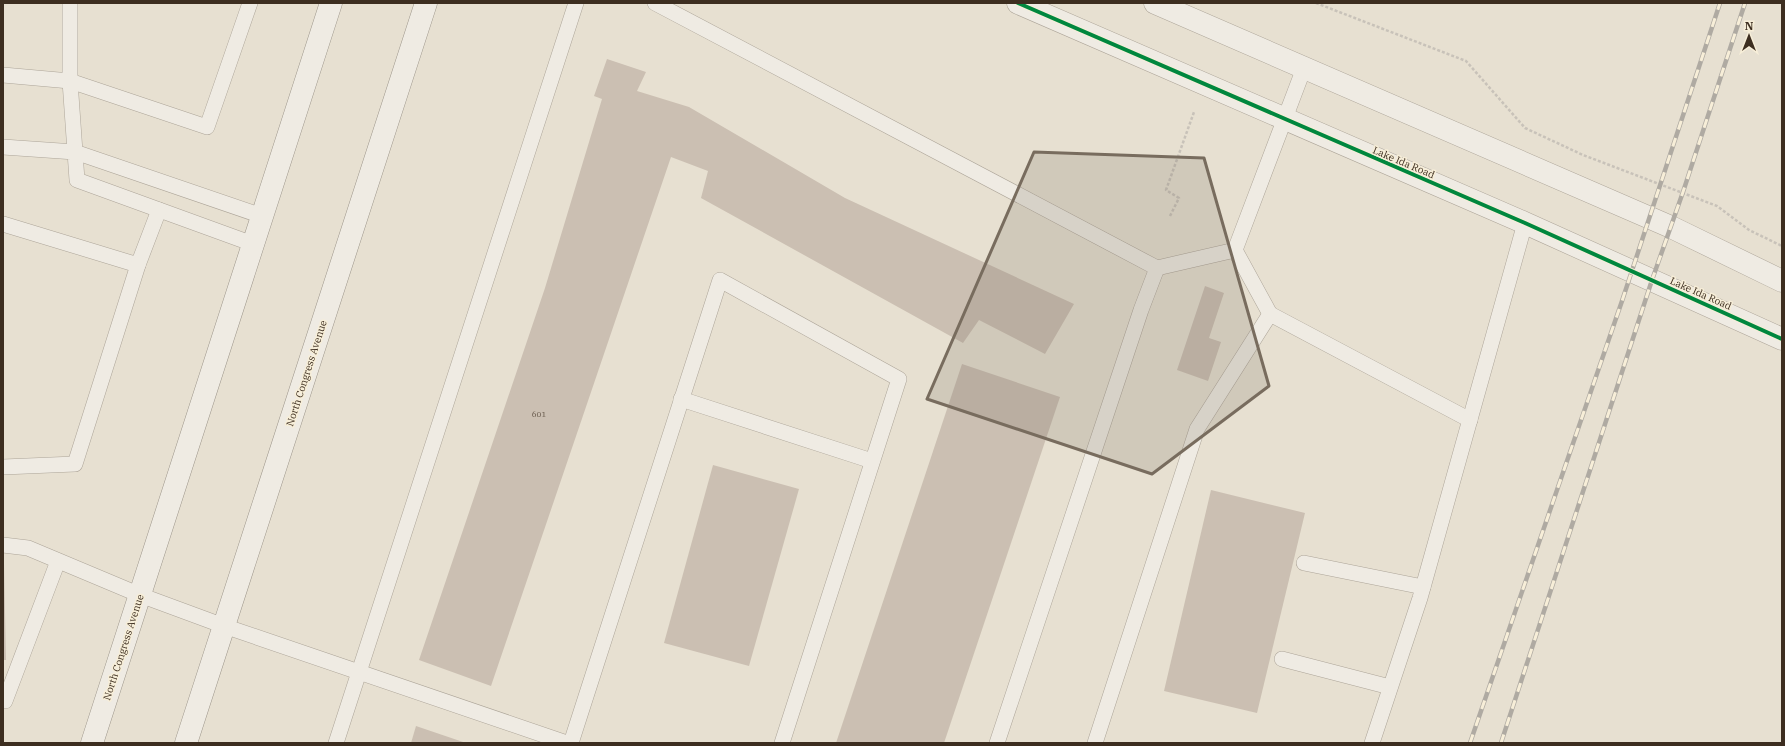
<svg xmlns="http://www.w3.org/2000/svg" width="1785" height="746" font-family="'IBM Plex Serif',serif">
<rect width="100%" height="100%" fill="#e7e0d1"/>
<!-- building -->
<g fill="#cbbfb2">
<path d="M607,59L646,72L637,91L689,107L845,198L1074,304L1045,354L979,320L963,343L701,198L708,171L671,157L491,686L419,660L545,288L602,99L594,96Z"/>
<path d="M1205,286L1224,293L1209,338L1221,342L1208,381L1177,370Z"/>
<path d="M962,364L1060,397L944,743H836Z"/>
<path d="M713,465L799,489L749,666L664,643Z"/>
<path d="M1211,490L1305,513L1257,713L1164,691Z"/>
<path d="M3,563H4L6,660H3Z"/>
<path d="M416,726L466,743H411Z"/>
</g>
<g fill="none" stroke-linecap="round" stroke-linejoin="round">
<defs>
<g id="service">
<path d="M70,3V81L75,152L262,216"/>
<path d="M655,3L1157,268L1235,250"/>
<path d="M3,75L70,81L207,127L250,3"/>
<path d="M3,147L75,152L77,180L253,244"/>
<path d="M3,224L138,265L159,210"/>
<path d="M1270,314L1235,250L1304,68"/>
<path d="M681,399L872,461"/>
<path d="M3,467L75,464L138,265"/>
<path d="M3,545L28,548L140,595L224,626L567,743"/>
<path d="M1304,563L1423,587"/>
<path d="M1282,659L1390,687"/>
<path d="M3,701H5L58,561"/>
<path d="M336,743L576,3"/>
<path d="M571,743L720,280L899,379L782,743"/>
<path d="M997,743L1141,310L1157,268"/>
<path d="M1095,743L1197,429L1270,314L1470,420"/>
<path d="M1372,743L1420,598L1525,223"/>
</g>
<g id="tertiary">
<path d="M1018,3L1525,223L1782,339"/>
<path d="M1155,3L1671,227L1782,281"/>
</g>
<g id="secondary">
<path d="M92,743L331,3"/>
<path d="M186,743L426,3"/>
</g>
</defs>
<!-- service casing -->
<use href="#service" stroke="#ada599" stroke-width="16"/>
<!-- tertiary casing -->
<use href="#tertiary" stroke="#ada599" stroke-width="23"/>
<!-- secondary casing -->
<use href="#secondary" stroke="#9c958a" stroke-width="23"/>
<!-- path -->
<g stroke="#c8c2b9" stroke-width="2.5" stroke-dasharray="3 2" stroke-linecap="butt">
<path d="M1316,3L1466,61L1525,128L1583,155L1717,206L1749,230L1782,246"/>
<path d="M1170,216L1179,198L1166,190L1194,112"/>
</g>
<!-- service -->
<use href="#service" stroke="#efebe3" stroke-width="15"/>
<!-- tertiary -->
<use href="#tertiary" stroke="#efebe3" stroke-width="22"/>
<!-- secondary -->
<use href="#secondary" stroke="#efebe3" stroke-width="22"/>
<defs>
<g id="rail">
<path d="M1470,743L1622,301L1720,3"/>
<path d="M1501,743L1652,280L1683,192L1745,3"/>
</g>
</defs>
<!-- rail casing -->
<use href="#rail" stroke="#afaaa2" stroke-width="4.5"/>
<!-- rail -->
<use href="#rail" stroke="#f7eed8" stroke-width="3" stroke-dasharray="9" stroke-linecap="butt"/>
<defs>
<path id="cycleway" d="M1018,3L1525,223L1782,339"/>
</defs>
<!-- cycleway casing -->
<use href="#cycleway" stroke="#f7eed8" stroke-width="6"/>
<!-- cycleway -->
<use href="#cycleway" stroke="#00873e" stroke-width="4"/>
</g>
<!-- marked area -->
<path fill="#786c5e" fill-opacity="0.2" stroke="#786c5e" stroke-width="3" stroke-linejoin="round" d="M1034,152L1204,158L1269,386L1152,474L927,399Z"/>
<g text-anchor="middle" stroke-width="3" stroke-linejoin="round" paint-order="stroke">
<!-- number labels -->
<g font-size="8" fill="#605244">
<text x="539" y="417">601</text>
</g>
<!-- street labels -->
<g font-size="10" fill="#3d2e20" stroke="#f7eed8">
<text transform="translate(1404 162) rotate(23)" y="4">Lake Ida Road</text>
<text transform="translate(1701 293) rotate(24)" y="4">Lake Ida Road</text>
<text transform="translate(306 373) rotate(-72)" y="4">North Congress Avenue</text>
<text transform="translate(123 647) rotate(-72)" y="4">North Congress Avenue</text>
</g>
</g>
<!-- border -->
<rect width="1785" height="746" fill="none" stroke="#3d2e20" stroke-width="8"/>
<!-- north arrow -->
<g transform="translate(1749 36)" stroke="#f7eed8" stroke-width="3" paint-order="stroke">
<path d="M0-3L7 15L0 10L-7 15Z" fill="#3d2e20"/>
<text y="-6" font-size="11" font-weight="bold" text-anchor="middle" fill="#3d2e20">N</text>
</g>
</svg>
